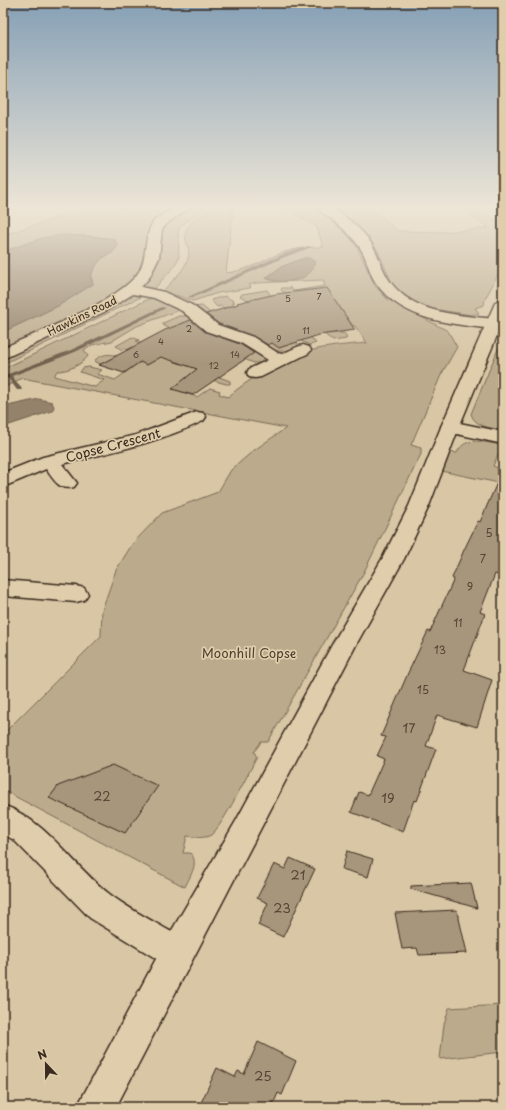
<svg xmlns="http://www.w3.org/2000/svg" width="506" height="1110" font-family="'Playpen Sans',sans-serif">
<rect width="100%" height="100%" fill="#d8c6a5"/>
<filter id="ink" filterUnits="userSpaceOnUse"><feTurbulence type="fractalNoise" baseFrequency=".025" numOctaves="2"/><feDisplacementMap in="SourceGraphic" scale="8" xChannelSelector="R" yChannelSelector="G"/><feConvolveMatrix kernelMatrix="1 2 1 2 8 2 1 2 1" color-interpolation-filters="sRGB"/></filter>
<g filter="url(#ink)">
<!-- green -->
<g fill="#bbaa8c" stroke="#7b6a55" fill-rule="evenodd">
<path d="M88,208H177L167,213L136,278L112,299L3,351V332L58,306L93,284C88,269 99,259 112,253L114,239C71,232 43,236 3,252V235Z"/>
<path d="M190,208H206L180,226L178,232L179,257L174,267L152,291L143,287L160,228L174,216Z"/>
<path d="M214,208H233L226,273C244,271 258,264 274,256C290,249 306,247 323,247L317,227L285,208H314L347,233L357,247L375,286L387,299L448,331L457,347L441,375L411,445L421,448V454L364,572L268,742H261L254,752L257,757C249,772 222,827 211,835C204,839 194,837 187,836L183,853H190C200,862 190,876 185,887L3,790V734L101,636L102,610L116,570L133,543L162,513L218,492L231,470L253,451L286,428L22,378L3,388V369L153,297L179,308V310L137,326L112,341L92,345L84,350L88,356C81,365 68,371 57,371L54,376L95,387L104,380L80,372L83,368L89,367L102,370L97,374L115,380L133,367L103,365L96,362L95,360C110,348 120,358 135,365L141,362L125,348L122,350L116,346L132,337L139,340L136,341L142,344L174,331L163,325V323L179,316H187C195,323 203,329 213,333C225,339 259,344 263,360L262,363H254L244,359L195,368L230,381V384H226L191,374L173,389L197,397L210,388L220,391L219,394L228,397C247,380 281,360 306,352C326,346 347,345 367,343L355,326H353L348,319L319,323L326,334L344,333L347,337L346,339L333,341L323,333L310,337L316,343L310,345L301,341L287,329L300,347C281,353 269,354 256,337L214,325L203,312L193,307L202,306L221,322L252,300L245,299L240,296L242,294L267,290L278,306L286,294L281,290L282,288H291L294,291L325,286L323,280L256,283L249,285L251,287L250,288L218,293L193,301L163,291C171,282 184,271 188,259C190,253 188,246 186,240C182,223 202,215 214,208ZM281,267L290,281H273L266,278Z"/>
<path d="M336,208C372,208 371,205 397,231L446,232L489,228L460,208H477L503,225V265L485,299L484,305L475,308L479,313L472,315L433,309L413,302L401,294L393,285L377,249Z"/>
<path d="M140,294L145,295L3,364V358L121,301L131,295Z"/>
<path d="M225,296L235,302L232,303L235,305L224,308L221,306L217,307L211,300Z"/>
<path d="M503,337V430C491,428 475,427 471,414Z"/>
<path d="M478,441L502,445L493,466L503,470L499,483L441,471L450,452L457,453C461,444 468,441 478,441Z"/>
<path d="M503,1005V1052L440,1059L444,1024L449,1008Z"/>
</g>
<!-- water -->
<g fill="#94826a" stroke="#705f4c">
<path d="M62,235L87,236L114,239L118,246L112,253L101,258L90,276L93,284L58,306L3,332V252L42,238Z"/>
<path d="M304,258H309L315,262C312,282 282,285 266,278L281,267Z"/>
<path d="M39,399L52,402L54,407L52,411L3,427V407Z"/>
</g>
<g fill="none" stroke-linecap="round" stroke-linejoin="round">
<!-- stream -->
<g fill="#705f4c" fill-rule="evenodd">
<path d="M308,246L312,247L285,257L192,298L188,297L281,255Z"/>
<path d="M162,307L166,308L75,352L12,376L22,389L21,390H17L8,378L3,380V376L71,350Z"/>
</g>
</g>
<!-- building -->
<g fill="#a8967c" stroke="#3b2a1e">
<path d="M327,288L355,330L319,335L279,348L272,343L268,345L253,336L219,324L206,314L238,304L237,303L276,294Z"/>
<path d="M191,320L206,332L240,344L254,353L193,395L172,389L197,369L161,357L147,365L140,362L124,373L99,365L165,330Z"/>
<path d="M503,469V562L498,575L495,574L480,612L485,614L464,670L492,680L477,727L437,715L426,746L436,749L417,801L414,800L403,832L351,812L359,792L368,795L384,759L377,756L386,737L381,736L408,673L428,631L430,632L454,579L452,578L464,550L478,521L480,522L483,515Z"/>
<path d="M113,765L158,786L125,833L49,798L58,786Z"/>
<path d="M347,851L373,859L368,877L342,869Z"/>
<path d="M290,858L315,869L283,937L258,925L268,903L257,898L274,864L285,869Z"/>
<path d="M471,883L477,908L411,889V886Z"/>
<path d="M457,910L467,953L419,955L417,948L402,949L395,913Z"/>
<path d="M258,1042L296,1061L282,1095L278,1093L272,1107H199L217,1068L235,1077L238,1071L244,1074Z"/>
</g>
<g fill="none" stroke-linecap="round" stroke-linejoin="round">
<defs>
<g id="minor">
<path d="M176,208H190L170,221L162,229L159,258L149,278L141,287L164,292L192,305L218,325L253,337L278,353L282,354L297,347L303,345L309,347L311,350L309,353L261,377L255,378L249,377L247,373L249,369L268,360L241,343L206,331L182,311L154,298L133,294L104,312L3,359V348C38,332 110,305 135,277C148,262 143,245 150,228C153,218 167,212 176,208Z"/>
<path d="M318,208H332C348,218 366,232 375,250C380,260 383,271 389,280C412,314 458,315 494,319L500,321L502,324L500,327L494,329C452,324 402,321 376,283C368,271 367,256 358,245C351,235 341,227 332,219C327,216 321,213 318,208Z"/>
<path d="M197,412L203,413L206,417L203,421C158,443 111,452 62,464L77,483L74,487C59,491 54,480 46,469L3,487V473L43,457L136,435Z"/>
<path d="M450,421L503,432V444L443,431L441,427L443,423Z"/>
<path d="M3,580L76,586L84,588L88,594L84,600L76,602L3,596Z"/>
<path d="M3,805C49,822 74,868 112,896C135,913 164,927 189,942L194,953L189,964L177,969L165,964L90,918L14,840L3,834Z"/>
</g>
<path id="major" d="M503,298V321L459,427L429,506L404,559L357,643L116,1107H77L165,942L236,821L333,643L382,559L409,506L441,427L495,303L498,300Z"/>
<path id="highway" d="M490,208H503V216Z"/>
</defs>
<!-- minor casing -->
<use href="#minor" stroke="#3b2a1e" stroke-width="3"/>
<!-- major casing -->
<use href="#major" stroke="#3b2a1e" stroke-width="3"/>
<!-- highway casing -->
<use href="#highway" stroke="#3b2a1e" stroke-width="3"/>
<!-- minor -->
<use href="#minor" fill="#dfcdab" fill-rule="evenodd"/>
<!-- major -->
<use href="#major" fill="#dfcdab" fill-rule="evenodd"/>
<!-- highway -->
<use href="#highway" fill="#dfcdab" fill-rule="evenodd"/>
</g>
</g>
<!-- sky -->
<linearGradient id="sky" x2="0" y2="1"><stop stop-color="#86a0b6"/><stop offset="0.57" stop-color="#ede5d6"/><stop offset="1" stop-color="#ede5d6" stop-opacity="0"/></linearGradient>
<rect width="506" height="363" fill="url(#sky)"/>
<g text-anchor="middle" stroke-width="3.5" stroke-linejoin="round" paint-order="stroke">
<!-- far-number labels -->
<g font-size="9" fill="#564536">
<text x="319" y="300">7</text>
<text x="288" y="302">5</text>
<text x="189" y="332">2</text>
<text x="306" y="334">11</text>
<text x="279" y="342">9</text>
<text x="161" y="345">4</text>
<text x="136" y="358">6</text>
<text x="235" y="358">14</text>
<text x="214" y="369">12</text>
</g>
<!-- far-street labels -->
<g font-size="11" fill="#3b2a1e" stroke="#dfcdab">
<text transform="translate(82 316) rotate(-26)" y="4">Hawkins Road</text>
</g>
<!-- number labels -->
<g font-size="11" fill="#564536">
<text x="489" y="537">5</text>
<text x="483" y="563">7</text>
<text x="470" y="591">9</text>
<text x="458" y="627">11</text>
<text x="440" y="654">13</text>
<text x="423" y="694">15</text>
</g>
<!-- street labels -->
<g font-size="13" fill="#3b2a1e" stroke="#dfcdab">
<text transform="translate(113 445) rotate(-15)" y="5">Copse Crescent</text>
</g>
<!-- park labels -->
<g font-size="13" fill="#4e3d2e" stroke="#dfcdab">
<text x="249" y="658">Moonhill Copse</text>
</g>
<!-- near-number labels -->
<g font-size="13" fill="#564536">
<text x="409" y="733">17</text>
<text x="102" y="801">22</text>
<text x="388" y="803">19</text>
<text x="298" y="880">21</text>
<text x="282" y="913">23</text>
<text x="263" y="1081">25</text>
</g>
</g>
<!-- margin -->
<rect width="506" height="1110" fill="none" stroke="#dfcdab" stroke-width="16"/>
<rect x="8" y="8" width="490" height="1094" fill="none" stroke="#3b2a1e" stroke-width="1.5" filter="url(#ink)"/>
<!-- north arrow -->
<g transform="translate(46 1064) rotate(338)" stroke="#dfcdab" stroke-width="3" paint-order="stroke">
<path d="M0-3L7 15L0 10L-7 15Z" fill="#3b2a1e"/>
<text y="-6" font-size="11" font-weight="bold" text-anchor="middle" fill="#3b2a1e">N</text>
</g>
</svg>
